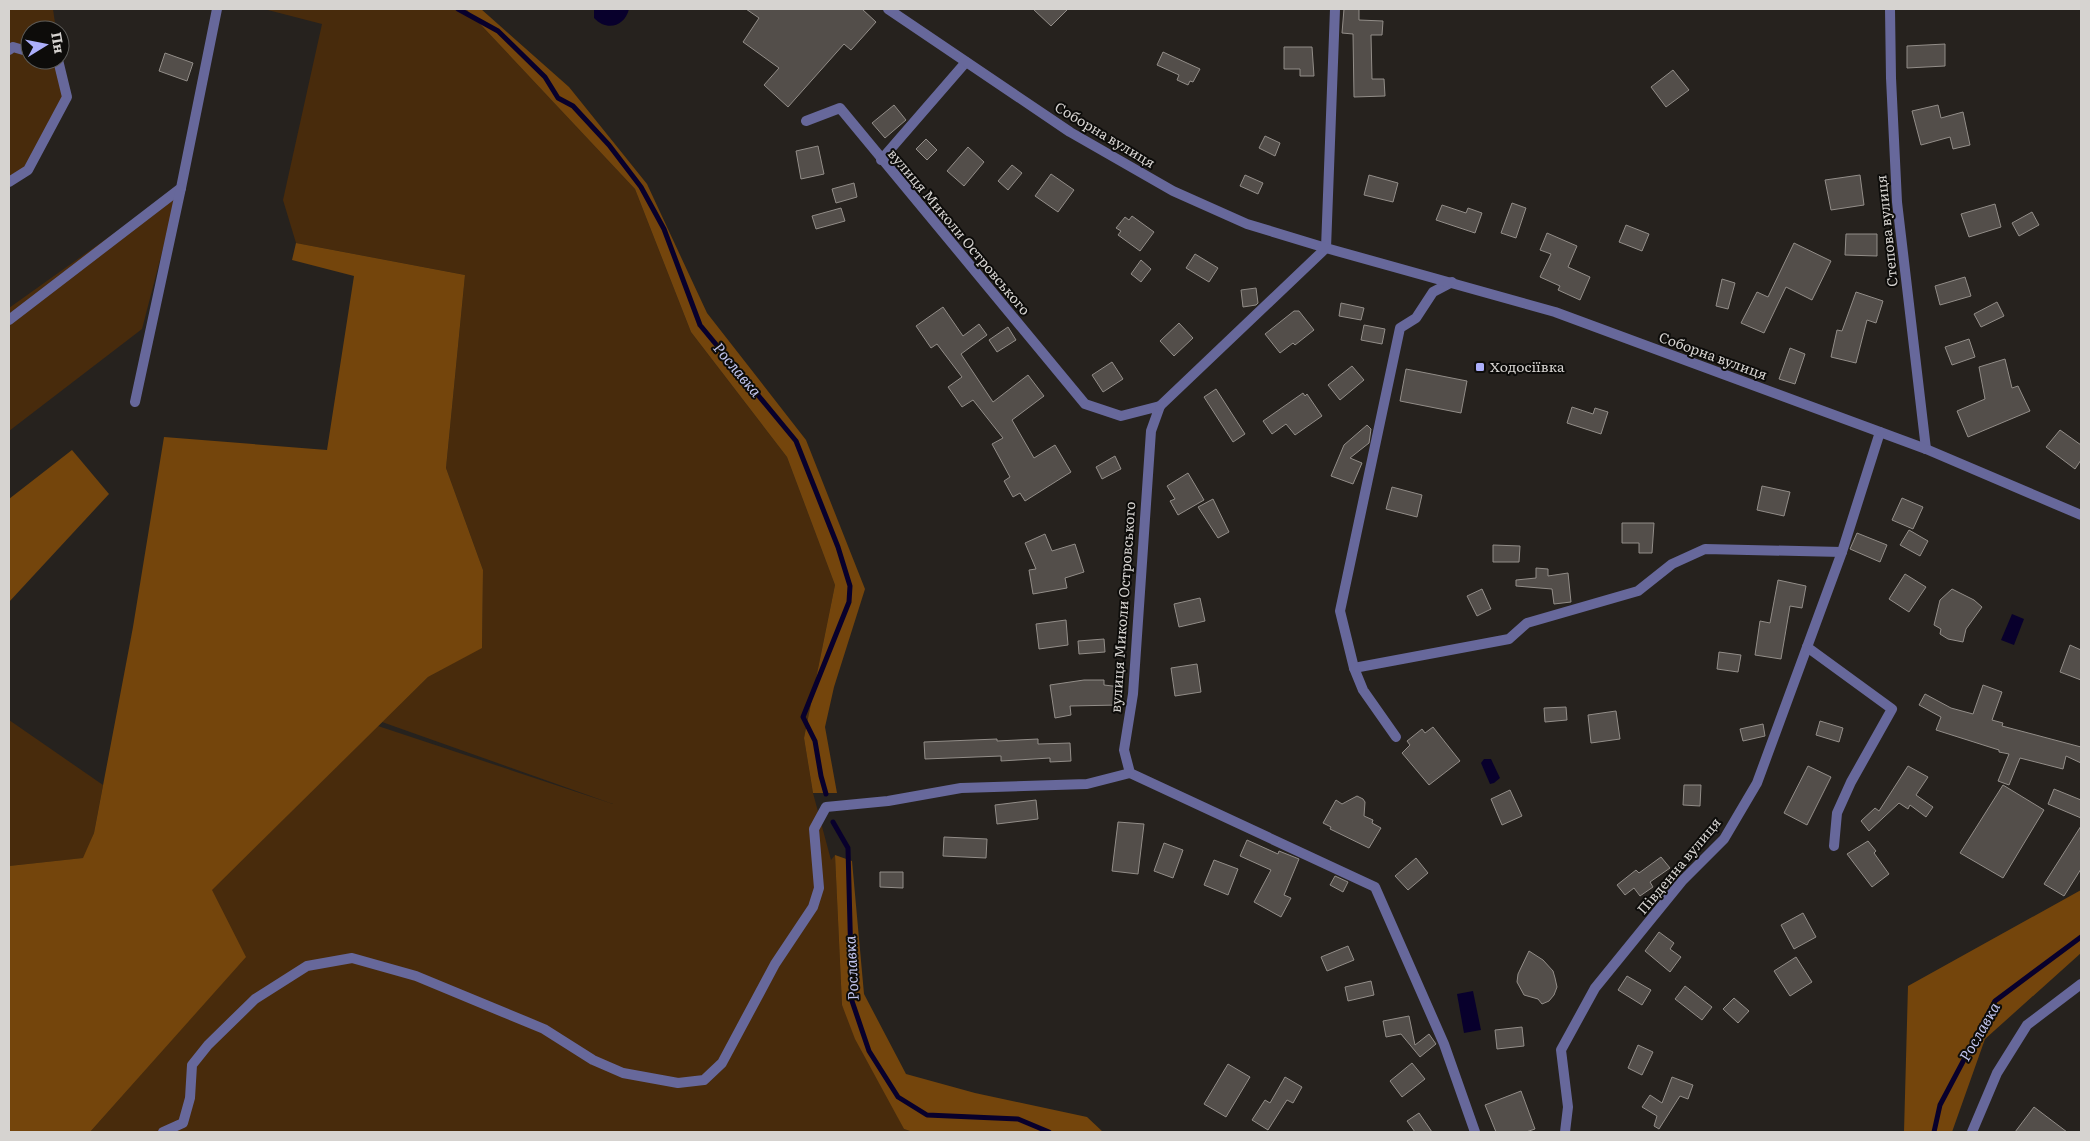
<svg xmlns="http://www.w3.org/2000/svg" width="2090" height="1141" font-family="Literata,serif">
<rect width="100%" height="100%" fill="#26221e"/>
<!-- green -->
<g fill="#482b0c">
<path d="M9,9H53L56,30H30V60H60V52L67,97L28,170L9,182Z"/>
<path d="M264,9H466L635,189L691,332L787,457L835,585L804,738L813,793L831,860L835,855L842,1005L904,1129L913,1132H90L245,957L211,890L378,726L613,804L382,722L428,677L482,647L483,570L446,468L465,275L296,243L283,200L322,24Z"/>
<path d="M179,187L142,329L9,431V308Z"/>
<path d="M9,720L103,785L94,833L84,858L9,866Z"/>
</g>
<!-- forest -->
<g fill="#74450c">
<path d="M466,9H481L569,87L647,184L707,313L806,440L865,589L834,687L825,727L837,793H813L804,738L835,585L787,457L691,332L635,189Z"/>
<path d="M296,243L465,275L446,468L483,570L482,648L428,677L212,890L246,957L90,1132H9V866L83,858L94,833L133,627L164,437L327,450L354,276L292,260Z"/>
<path d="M72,450L109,494L9,602V499Z"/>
<path d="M835,855L852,861L864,994L906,1074L975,1093L1087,1117L1103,1132H913L904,1129L855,1039L842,1005Z"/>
<path d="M2081,890V953L1985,1039L1952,1132H1904L1908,986Z"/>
</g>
<!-- water -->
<g fill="#08002c">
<path d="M594,9H629C625,26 607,32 594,18Z"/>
<path d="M2012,614L2024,619L2014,645L2001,640Z"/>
<path d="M1484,759H1491L1500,778L1494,783L1490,784L1481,763Z"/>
<path d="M1473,991L1481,1030L1464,1033L1457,994Z"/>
</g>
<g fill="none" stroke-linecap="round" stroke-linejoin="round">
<!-- stream -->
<g stroke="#08002c" stroke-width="5">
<path d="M458,9L498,31L545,77L558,98L573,106L609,145L641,187L664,229L700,325L796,441L838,547L850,586L849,602L803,717L815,741L821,776L826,794"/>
<path d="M833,822L848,848L852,1001L869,1051L898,1097L927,1115L1018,1119L1049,1132"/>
<path d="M1934,1132L1940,1105L1995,1001L2081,937"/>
</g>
</g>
<!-- building -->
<g fill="#534e4a" stroke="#928d88">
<path d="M746,9H862L876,22L851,50L844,44L788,107L764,85L779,68L743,42L759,18Z"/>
<path d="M1033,9H1068L1051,26Z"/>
<path d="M1344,9H1359V20L1383,21L1382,35H1371L1372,79H1384L1385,96L1354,97L1353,34L1342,33Z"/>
<path d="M1945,44V66L1907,68V46Z"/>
<path d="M1284,47H1312L1314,76H1300V69H1284Z"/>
<path d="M1163,52L1200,69L1193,82L1190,81L1188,85L1177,80L1179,75L1157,65Z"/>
<path d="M165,53L193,63L187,81L159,71Z"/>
<path d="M1673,70L1689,90L1666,107L1651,87Z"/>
<path d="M894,105L906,120L885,138L872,123Z"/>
<path d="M1938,105L1941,118L1963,112L1970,145L1953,149L1950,137L1921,145L1912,111Z"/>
<path d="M1265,136L1280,143L1275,156L1259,148Z"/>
<path d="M926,139L937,150L927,160L916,149Z"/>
<path d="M818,146L824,174L801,179L796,151Z"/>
<path d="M968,147L984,162L964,186L947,171Z"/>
<path d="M1012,165L1022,173L1008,190L998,181Z"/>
<path d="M1051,174L1074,190L1058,212L1035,196Z"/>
<path d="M1245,175L1263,183L1258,194L1240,186Z"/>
<path d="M1369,175L1398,183L1393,202L1364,195Z"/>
<path d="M1860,175L1864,205L1831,210L1825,180Z"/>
<path d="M854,183L857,197L836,203L832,189Z"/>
<path d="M1512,203L1526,208L1516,238L1501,233Z"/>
<path d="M1995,204L2001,227L1969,237L1961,214Z"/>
<path d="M1442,205L1466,213L1468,208L1482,213L1475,233L1436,220Z"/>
<path d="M841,208L845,221L816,229L812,216Z"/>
<path d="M2032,212L2039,225L2019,236L2012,223Z"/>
<path d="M1132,216L1154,232L1140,251L1118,235L1121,231L1116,228L1125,217L1129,220Z"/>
<path d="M1626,225L1649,234L1642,251L1619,242Z"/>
<path d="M1547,233L1577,246L1568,267L1590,277L1580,300L1558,290L1560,286L1540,277L1551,254L1540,250Z"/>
<path d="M1846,234H1877V256L1845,255Z"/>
<path d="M1794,243L1831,261L1812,300L1786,287L1764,333L1741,323L1757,292L1768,297Z"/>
<path d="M1195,254L1218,268L1209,282L1186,268Z"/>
<path d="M1141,260L1151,269L1141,282L1131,274Z"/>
<path d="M1965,277L1971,296L1940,305L1935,286Z"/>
<path d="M1722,279L1735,283L1728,309L1716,306Z"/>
<path d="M1256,288L1258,303L1256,305L1243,307L1241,290Z"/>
<path d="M1856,292L1883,301L1876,323L1867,320L1856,363L1831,357L1837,330L1842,331Z"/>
<path d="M1997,302L2004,316L1981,327L1974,314Z"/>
<path d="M1341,303L1364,308L1361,320L1339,316Z"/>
<path d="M943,307L963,336L979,324L987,335L961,354L993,402L1028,375L1044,396L1012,420L1034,458L1055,445L1071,472L1025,501L1020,493L1013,497L1004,481L1010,477L992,444L1003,438L973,400L962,407L948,387L962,377L937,344L931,348L916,326Z"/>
<path d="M1294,311H1299L1314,330L1295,345L1293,343L1280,353L1265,334Z"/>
<path d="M1179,323L1193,338L1174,356L1160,341Z"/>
<path d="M1364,325L1385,329L1382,344L1361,340Z"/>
<path d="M1008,327L1016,340L997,352L989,340Z"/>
<path d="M1969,339L1975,357L1952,365L1945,347Z"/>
<path d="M1790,348L1805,354L1795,384L1779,379Z"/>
<path d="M2005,359L2012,388L2018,386L2030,411L1968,437L1957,411L1985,399L1979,367Z"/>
<path d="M1112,362L1123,379L1103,392L1092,375Z"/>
<path d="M1352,366L1364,380L1340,400L1328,385Z"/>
<path d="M1406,369L1467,381L1461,413L1400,401Z"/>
<path d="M1216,389L1245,434L1233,442L1204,397Z"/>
<path d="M1303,393L1305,396L1307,394L1322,416L1295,435L1286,424L1272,434L1263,421Z"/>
<path d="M1572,407L1593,414L1595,408L1608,412L1601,434L1567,423Z"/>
<path d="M1367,425L1371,429L1369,443L1350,458L1362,463L1353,484L1331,476L1344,445Z"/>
<path d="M2060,430L2081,445V460L2075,469L2046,447Z"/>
<path d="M1115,456L1121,469L1102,479L1096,467Z"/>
<path d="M1188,473L1204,500L1178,515L1170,501L1175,499L1167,486Z"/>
<path d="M1762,486L1790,492L1784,516L1757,510Z"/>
<path d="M1392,487L1422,495L1417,517L1386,509Z"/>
<path d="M1902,498L1923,507L1913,529L1892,520Z"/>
<path d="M1213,499L1229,532L1218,538L1198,507Z"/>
<path d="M1622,523H1654L1652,553H1639V543H1622Z"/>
<path d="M1909,530L1928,541L1920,556L1900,545Z"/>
<path d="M1857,533L1887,545L1880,562L1850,549Z"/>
<path d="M1045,534L1052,551L1075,544L1084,572L1065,578L1067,588L1033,594L1029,570L1036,569L1025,543Z"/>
<path d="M1493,545L1520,546L1519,562H1493Z"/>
<path d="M1536,568L1548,569V576L1568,573L1571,602L1554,604L1552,589L1516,586V580L1536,578Z"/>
<path d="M1905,574L1926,587L1909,612L1889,599Z"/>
<path d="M1778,580L1806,586L1802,608L1790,606L1781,659L1755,655L1760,621L1770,623Z"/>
<path d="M1482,589L1491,609L1477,616L1467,596Z"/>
<path d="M1952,589L1974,600L1982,607L1966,629L1963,642L1948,639L1940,634L1941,629L1934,625L1940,600Z"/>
<path d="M1200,598L1205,621L1179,627L1174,604Z"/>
<path d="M1066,620L1068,645L1039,649L1036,624Z"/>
<path d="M1104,639L1105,652L1079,654L1078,641Z"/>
<path d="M2070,645L2081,650V680L2060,672Z"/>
<path d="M1719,652L1741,655L1738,672L1717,669Z"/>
<path d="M1197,664L1201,692L1175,696L1171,668Z"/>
<path d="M1084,680H1104V685L1121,687L1119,705L1070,706L1071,715L1055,718L1050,685Z"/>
<path d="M1983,685L2002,692L1992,720L2003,723L2002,726L2081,747V763L2066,756L2063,769L2020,758L2009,785L1998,781L2009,754L1999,752V750L1936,730L1941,717L1919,705L1925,694L1951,708L1973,714Z"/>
<path d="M1566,707L1567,720L1545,722L1544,708Z"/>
<path d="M1616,711L1620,739L1591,743L1588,715Z"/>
<path d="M1820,721L1843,728L1839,742L1816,735Z"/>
<path d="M1763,724L1765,736L1743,741L1740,729Z"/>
<path d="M1433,727L1460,761L1429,785L1402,753L1410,745L1407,741L1422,729L1425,733Z"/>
<path d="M997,739V741L1038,739V744L1070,743L1071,761L1050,762V758L1001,761V756L925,759L924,742Z"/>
<path d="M1808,766L1831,777L1807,825L1784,813Z"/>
<path d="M1908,766L1928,777L1916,795L1933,807L1926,817L1910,805L1908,809L1899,803L1869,831L1861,821L1875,808L1879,811Z"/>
<path d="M1684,785H1701L1700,806L1683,805Z"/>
<path d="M2003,785L2044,810L2003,878L1960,853Z"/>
<path d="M2054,789L2081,800V818L2048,804Z"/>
<path d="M1510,790L1522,816L1502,825L1491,799Z"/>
<path d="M1357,796L1363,799L1365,802L1364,816L1373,820L1372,823L1381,828L1369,848L1330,829L1331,827L1323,823L1336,800L1342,804Z"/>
<path d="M1036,800L1038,819L997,824L995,805Z"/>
<path d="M1118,822L1144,824L1138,874L1112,871Z"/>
<path d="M2081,826V869L2064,896L2044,884Z"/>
<path d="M944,837L987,839L986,858L943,856Z"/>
<path d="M1247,840L1278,854L1279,851L1299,859L1284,895L1291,898L1281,917L1254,902L1271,870L1240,856Z"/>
<path d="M1868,841L1876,851L1874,853L1889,874L1872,887L1847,854Z"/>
<path d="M1164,843L1183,850L1173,878L1154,871Z"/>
<path d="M1661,857L1670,868L1650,882L1653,887L1640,896L1634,888L1625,895L1617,885L1636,870L1639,873Z"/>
<path d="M1416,858L1428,873L1408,890L1395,876Z"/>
<path d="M1214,860L1238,869L1228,895L1204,885Z"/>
<path d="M880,872H903V888L880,887Z"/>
<path d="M1335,876L1348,882L1343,892L1330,885Z"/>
<path d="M1803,913L1816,937L1794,949L1781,925Z"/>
<path d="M1659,932L1674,943L1670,949L1681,957L1670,972L1645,951Z"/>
<path d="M1348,946L1354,960L1327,971L1321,957Z"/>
<path d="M1529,951L1543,960L1553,971L1555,978L1557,987L1554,995L1549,1001L1542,1004L1538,999L1524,995L1517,982L1518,974Z"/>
<path d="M1796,957L1812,982L1790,996L1774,971Z"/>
<path d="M1627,976L1651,990L1642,1005L1618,990Z"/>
<path d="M1371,981L1374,995L1348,1001L1345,987Z"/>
<path d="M1685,986L1712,1007L1702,1020L1675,999Z"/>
<path d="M1734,998L1749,1011L1738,1023L1723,1009Z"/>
<path d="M1409,1016L1415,1045L1429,1034L1436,1044L1420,1057L1401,1034L1386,1037L1383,1021Z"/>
<path d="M1522,1027L1524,1046L1497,1049L1495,1030Z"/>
<path d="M1638,1045L1653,1052L1642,1075L1628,1068Z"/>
<path d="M1412,1063L1425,1079L1402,1097L1390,1081Z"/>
<path d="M1228,1064L1250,1077L1226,1117L1204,1104Z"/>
<path d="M1285,1077L1302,1087L1293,1103L1287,1100L1268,1130L1252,1120L1265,1100L1270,1103Z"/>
<path d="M1672,1077L1693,1085L1688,1099L1680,1096L1659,1129L1654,1126L1657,1116L1642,1107L1650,1095L1662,1103Z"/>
<path d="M1521,1091L1535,1129L1526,1132H1496L1485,1105Z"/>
<path d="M2034,1107L2067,1132H2015Z"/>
<path d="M1419,1113L1432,1132H1415L1407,1121Z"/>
</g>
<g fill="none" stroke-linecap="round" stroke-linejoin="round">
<!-- minor -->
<g stroke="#67689b" stroke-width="10">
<path d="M1890,9L1891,78L1897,202L1926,449"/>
<path d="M9,50L13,47L30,52"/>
<path d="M806,121L840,108L1085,404L1121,416L1160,406L1151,431L1133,694L1124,750L1130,773L1375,887L1444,1044L1475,1132"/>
<path d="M881,160L966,62"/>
<path d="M9,182L28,170L67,97L58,60"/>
<path d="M9,320L181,188L217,9"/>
<path d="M135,402L181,188"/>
<path d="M1160,406L1326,248L1335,9"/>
<path d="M1807,647L1892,709L1851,782L1837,813L1834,846"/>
<path d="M1354,668L1509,639L1527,623L1638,591L1672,564L1705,549L1842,552"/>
<path d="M1396,737L1363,690L1354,668L1340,611L1400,328L1416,318L1433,292L1452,282"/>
<path d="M163,1132L183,1123L190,1098L192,1065L208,1045L255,999L307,966L352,958L416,976L544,1029L593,1060L623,1073L678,1083L704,1080L722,1063L775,964L813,907L819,888L814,829L826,807L888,801L961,788L1087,784L1130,773"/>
<path d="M1565,1132L1568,1107L1561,1050L1595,988L1682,881L1724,839L1757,783L1842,552L1880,432"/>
<path d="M1972,1132L1997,1073L2027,1025L2081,984"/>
</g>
<!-- tertiary -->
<path stroke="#67689b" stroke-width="10" d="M888,9L1070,132L1173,191L1247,224L1326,248L1555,312L1926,449L2081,515"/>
</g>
<!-- markers -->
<rect fill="#acaffb" stroke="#0d0c0a" stroke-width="2" x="1475" y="362" width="10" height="10" rx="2.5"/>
<g text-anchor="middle" stroke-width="4" stroke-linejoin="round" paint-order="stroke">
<!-- street labels -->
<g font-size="14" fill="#d6d3d0" stroke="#0d0c0a">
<text transform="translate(1105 135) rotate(31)" y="5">Соборна вулиця</text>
<text transform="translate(1887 231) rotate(-96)" y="5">Степова вулиця</text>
<text transform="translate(959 232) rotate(50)" y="5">вулиця Миколи Островського</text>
<text transform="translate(1713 356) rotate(20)" y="5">Соборна вулиця</text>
<text transform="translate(1123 607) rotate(-86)" y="5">вулиця Миколи Островського</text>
<text transform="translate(1679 866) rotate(-50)" y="5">Південна вулиця</text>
</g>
<!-- poi labels -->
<g font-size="14" fill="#d6d3d0" stroke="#0d0c0a" text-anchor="start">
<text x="1490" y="372">Ходосіївка</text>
</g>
<!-- water labels -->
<g font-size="15" font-style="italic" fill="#c1c4ed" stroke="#0d0c0a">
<text transform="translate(737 370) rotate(50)" y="5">Рославка</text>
<text transform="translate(852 968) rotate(-93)" y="5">Рославка</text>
<text transform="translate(1980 1032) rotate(-60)" y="5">Рославка</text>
</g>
</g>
<!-- border -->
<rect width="2090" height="1141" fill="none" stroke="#d6d3d0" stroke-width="20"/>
<!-- north arrow -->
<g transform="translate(45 45) rotate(80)"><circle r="24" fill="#0d0c0a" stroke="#5d5c59"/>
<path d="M0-4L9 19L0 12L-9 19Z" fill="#acaffb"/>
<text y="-8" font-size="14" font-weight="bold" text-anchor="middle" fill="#d6d3d0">Пн</text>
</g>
</svg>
